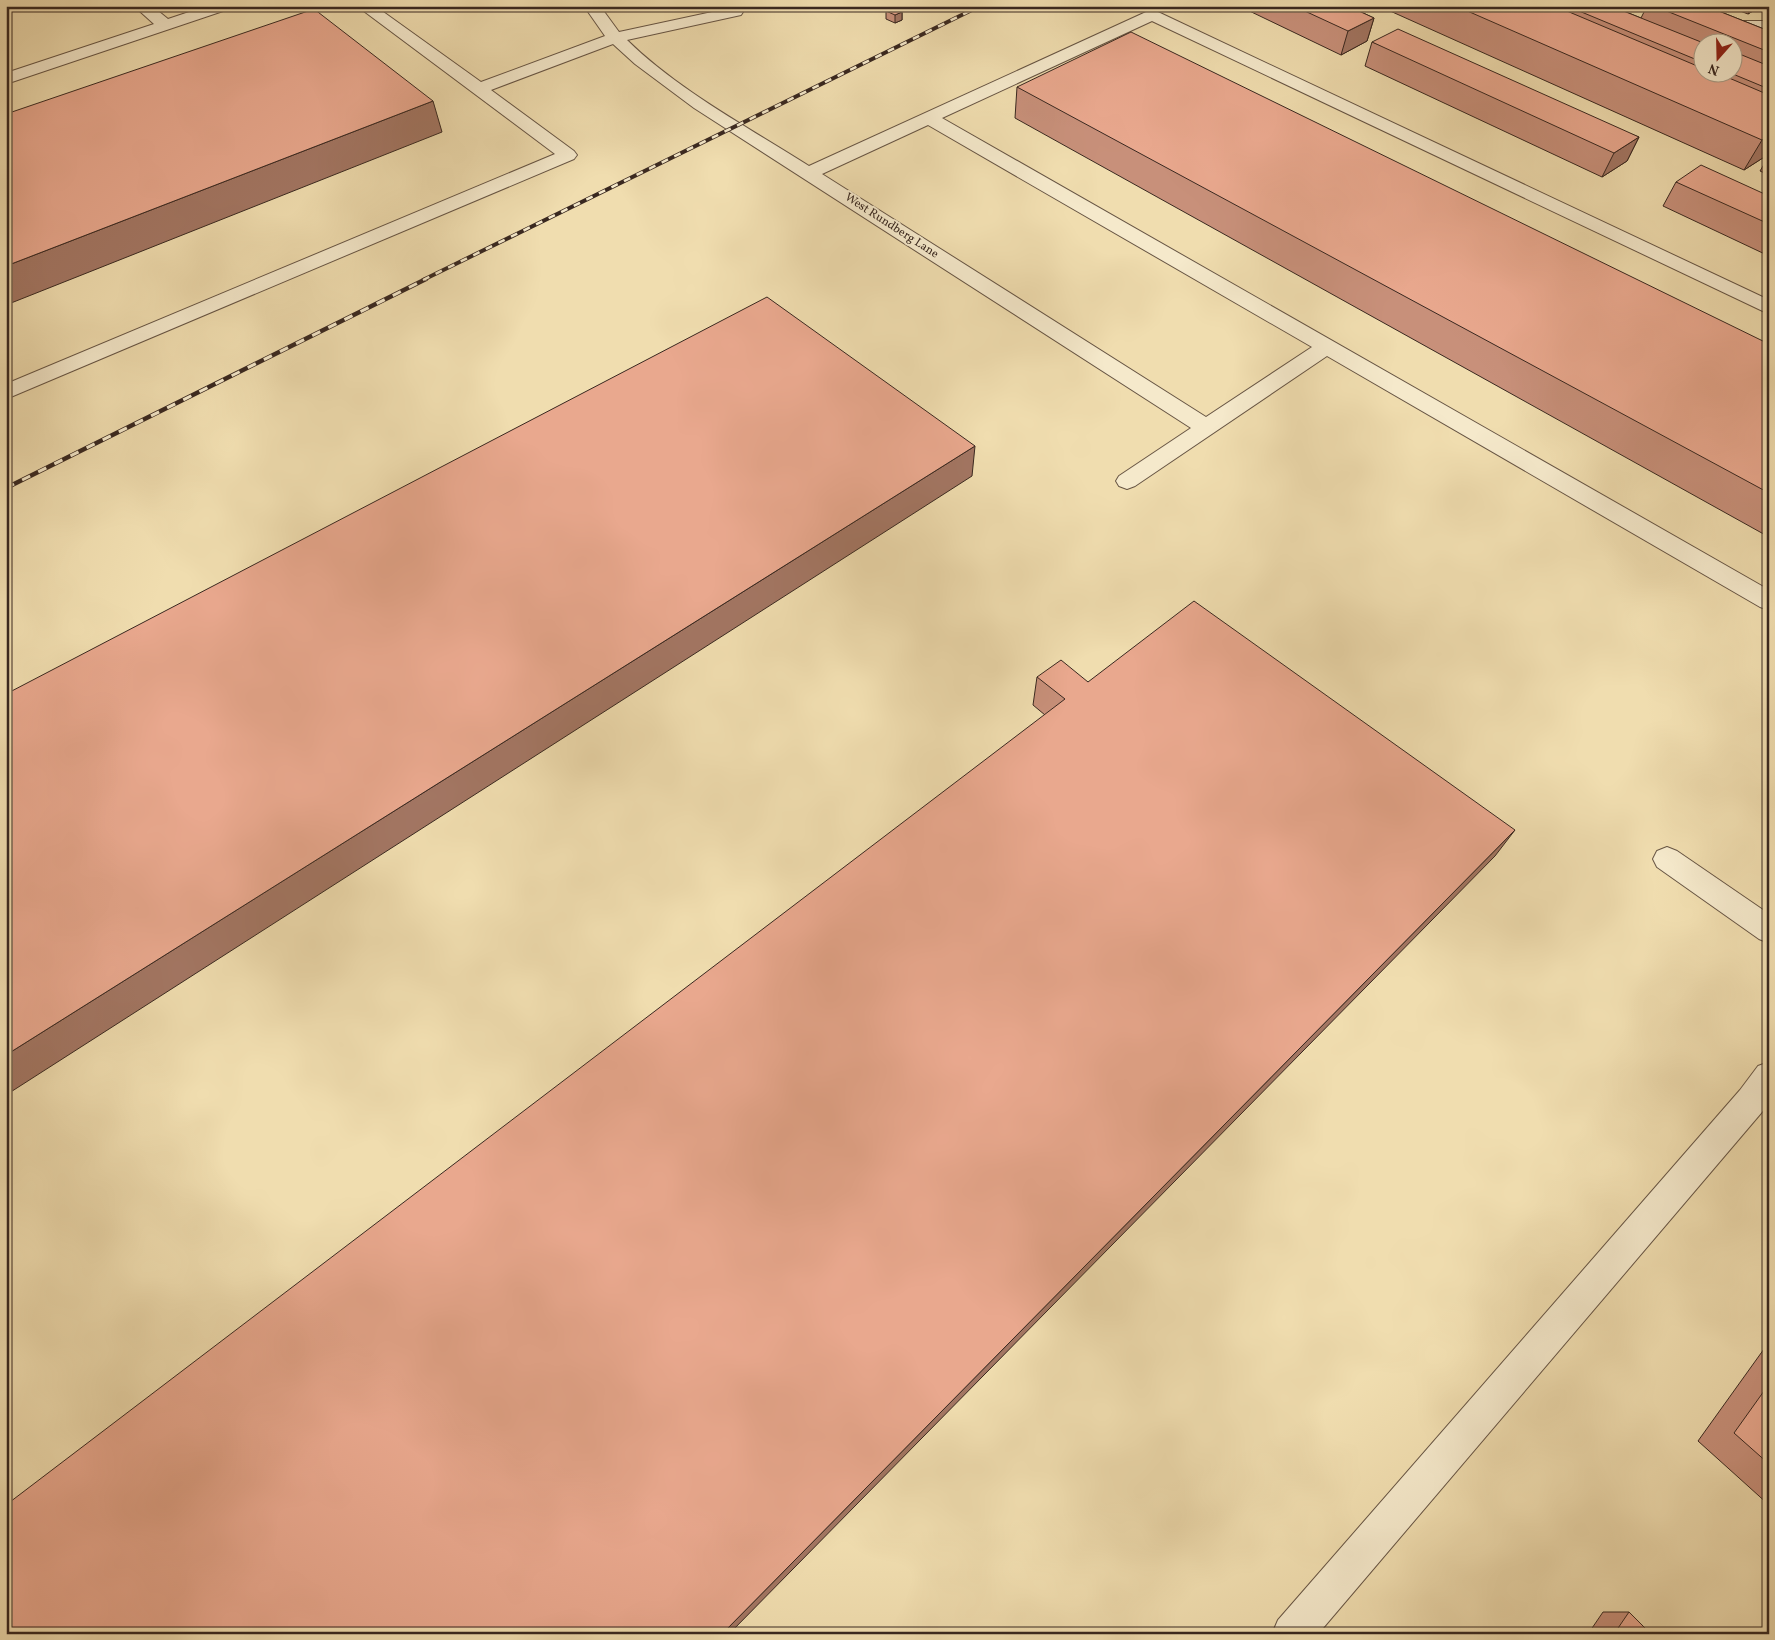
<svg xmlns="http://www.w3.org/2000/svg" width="1775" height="1640" font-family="Vollkorn,serif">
<rect width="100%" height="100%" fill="#f0ddaf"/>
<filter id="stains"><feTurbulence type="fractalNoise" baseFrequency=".004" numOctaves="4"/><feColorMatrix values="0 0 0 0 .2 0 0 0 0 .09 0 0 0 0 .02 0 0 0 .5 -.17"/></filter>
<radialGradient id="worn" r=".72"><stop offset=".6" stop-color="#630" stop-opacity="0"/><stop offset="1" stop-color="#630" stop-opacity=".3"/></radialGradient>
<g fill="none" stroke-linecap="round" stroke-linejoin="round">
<defs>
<g id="minor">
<path d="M134,6H152L168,19L207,6H231L229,9L6,84V73L154,24Z"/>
<path d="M357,6H375L481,82L605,36L584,6H600L619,32L726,9L724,6H740L743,12L741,15L627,40C679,91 748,127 809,166L1146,12H1158L1769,300V314L1152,21L942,118L1769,590V610L1760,607L1327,356L1135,486L1127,489L1119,486L1116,481L1119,476L1191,428L694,108L635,64L613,44L491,90L574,151L577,155L574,159L6,399V384L555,154ZM928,125L1312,347L1206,417L822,174Z"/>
<path d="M1668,6H1693L1741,21H1769V31H1740L1670,9Z"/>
<path d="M1667,847L1677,851L1769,914V943L1759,939L1657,867L1653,859L1657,851Z"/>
<path d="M1769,1062V1103L1762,1112L1318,1634H1272L1278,1620L1740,1090L1758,1066Z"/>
</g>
</defs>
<!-- minor casing -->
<use href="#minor" stroke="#675544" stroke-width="2"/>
<!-- minor -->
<use href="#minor" fill="#f5e9cb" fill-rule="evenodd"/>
<defs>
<path id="rail-far1" d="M423,280L980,6"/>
<path id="rail" d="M6,488L426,279"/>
</defs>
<!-- rail-far1 casing -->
<use href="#rail-far1" stroke="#392820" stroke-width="4"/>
<!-- rail casing -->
<use href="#rail" stroke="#392820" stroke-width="4.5"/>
<!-- rail-far1 -->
<use href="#rail-far1" stroke="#f5e9cb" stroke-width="2.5" stroke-dasharray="7" stroke-linecap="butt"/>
<!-- rail -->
<use href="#rail" stroke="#f5e9cb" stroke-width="3" stroke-dasharray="9" stroke-linecap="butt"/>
</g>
<!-- wall -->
<g fill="#c8907a" stroke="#392820" fill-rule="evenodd">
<path d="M1239,6H1348L1374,18L1367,41L1341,55Z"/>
<path d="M1379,6H1611L1641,18L1647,6H1706L1769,31V154L1744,170ZM1702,42H1732V72H1702Z"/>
<path d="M1727,6H1761L1748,14Z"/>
<path d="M886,11L902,12V20L895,23L886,19Z"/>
<path d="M1372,42L1639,137L1627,161L1602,177L1365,66Z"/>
<path d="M1017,87L1769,344V537L1015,118Z"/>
<path d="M1769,156V175L1760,171Z"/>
<path d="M1676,182L1769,196V256L1663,206Z"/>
<path d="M1037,677L1088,682L1495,856L1045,715L1033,705Z"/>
<path d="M1769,1342V1505L1698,1441Z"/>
<path d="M1603,1612H1629L1651,1634H1588Z"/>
</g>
<!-- shaded-wall -->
<g fill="#a37663" stroke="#392820">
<path d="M6,6H23L6,12Z"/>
<path d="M1752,6H1761L1748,14Z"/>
<path d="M902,12V20L895,23V15Z"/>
<path d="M1374,18L1367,41L1341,55L1348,31Z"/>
<path d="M433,101L442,132L6,305V266Z"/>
<path d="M1769,135V154L1744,170L1762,140Z"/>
<path d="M1639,137L1627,161L1602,177L1614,153Z"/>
<path d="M975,446L972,476L6,1095V1055Z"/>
<path d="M1515,830L1495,856L729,1634H722Z"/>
</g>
<!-- building -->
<g fill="#e9a88e" stroke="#392820">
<path d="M1294,6H1348L1374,18L1348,31Z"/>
<path d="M1456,6H1555L1702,68V72H1715L1769,95V135L1762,140Z"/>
<path d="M1567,6H1611L1701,42L1705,40L1711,42H1702V62Z"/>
<path d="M1654,6H1706L1769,31V52Z"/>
<path d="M892,7L902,12L895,15L886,11Z"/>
<path d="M314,9L433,101L6,266V114Z"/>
<path d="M1398,29L1639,137L1614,153L1372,42Z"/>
<path d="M1131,32L1769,344V493L1017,87Z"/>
<path d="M1732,51L1769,66V89L1728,72H1732Z"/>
<path d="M1701,165L1769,196V224L1676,182Z"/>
<path d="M767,297L975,446L6,1055V694Z"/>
<path d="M1194,601L1515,830L722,1634H6V1505L1065,699L1037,677L1061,660L1088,682Z"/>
<path d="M1769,1384V1464L1734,1433Z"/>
<path d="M1629,1612L1651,1634H1614Z"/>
</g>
<g text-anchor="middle" stroke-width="4" stroke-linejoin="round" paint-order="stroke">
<!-- far-street labels -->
<g font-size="12" fill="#392820" stroke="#f5e9cb">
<text transform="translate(892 225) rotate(33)" y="4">West Rundberg Lane</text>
</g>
</g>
<!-- margin -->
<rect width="1775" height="1640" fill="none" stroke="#f0ddaf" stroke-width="25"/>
<rect x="8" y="8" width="1760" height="1625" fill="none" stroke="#392820" stroke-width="2.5"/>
<rect x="12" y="12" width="1750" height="1615" fill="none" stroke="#392820"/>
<!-- north arrow -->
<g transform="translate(1718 58) rotate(200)"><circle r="24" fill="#f5e9cb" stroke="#aa9c87"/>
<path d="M0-4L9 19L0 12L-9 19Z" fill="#8f2418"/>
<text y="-8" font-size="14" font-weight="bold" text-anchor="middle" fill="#392820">N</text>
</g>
<rect width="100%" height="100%" filter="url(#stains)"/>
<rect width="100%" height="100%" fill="url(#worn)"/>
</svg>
